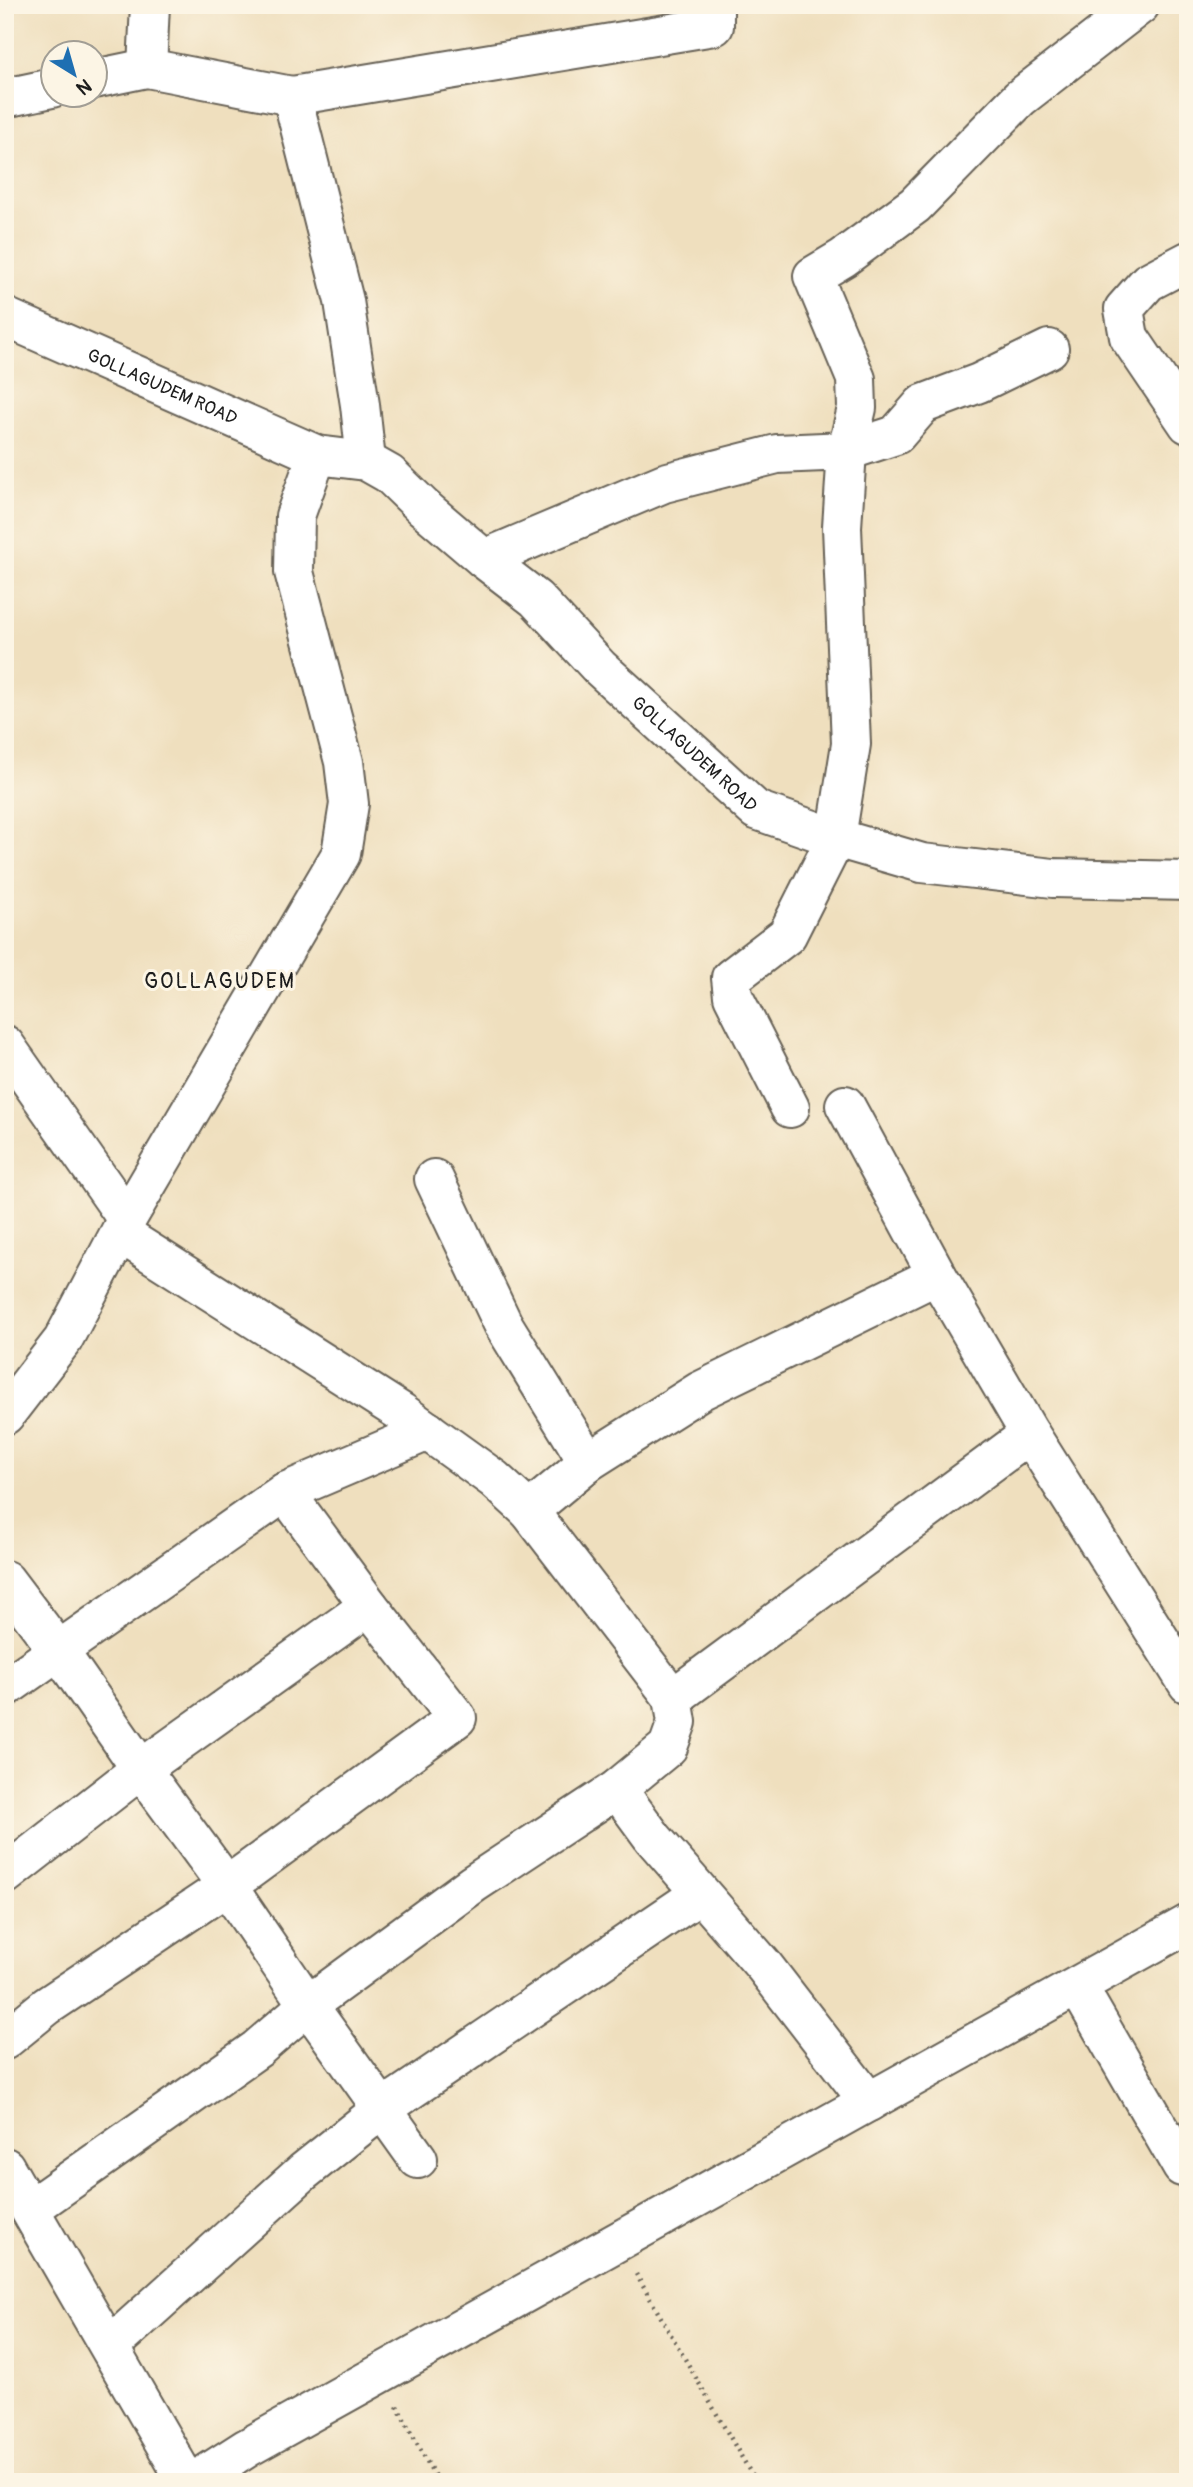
<svg xmlns="http://www.w3.org/2000/svg" width="1193" height="2487" font-family="Pangolin,sans-serif">
<rect width="100%" height="100%" fill="#fcf5e5"/>
<filter id="ink" filterUnits="userSpaceOnUse"><feTurbulence type="fractalNoise" baseFrequency=".0143" numOctaves="2"/><feDisplacementMap in="SourceGraphic" scale="14" xChannelSelector="R" yChannelSelector="G"/><feConvolveMatrix kernelMatrix="1 2 1 2 8 2 1 2 1" color-interpolation-filters="sRGB"/></filter>
<filter id="wash" filterUnits="userSpaceOnUse"><feTurbulence type="fractalNoise" baseFrequency=".00686" numOctaves="4" result="noise"/><feDisplacementMap in="SourceGraphic" scale="28" xChannelSelector="R" yChannelSelector="G"/><feGaussianBlur stdDeviation="1.57" result="paint"/><feColorMatrix in="noise" values="0 0 0 0 0 0 0 0 0 0 0 0 0 0 0 0 0 1.4 0 .05"/><feComposite in="paint" operator="in"/></filter>
<g filter="url(#wash)">
<rect width="100%" height="100%" fill="#efdfbe"/>
</g>
<g filter="url(#ink)">
<g fill="none" stroke-linecap="round" stroke-linejoin="round">
<defs>
<g id="minor">
<path d="M147,68L150,5"/>
<path d="M94,79L147,68L292,96"/>
<path d="M5,98L52,88"/>
<path d="M1188,261L1148,282L1124,309L1129,337L1188,424"/>
<path id="s1" d="M5,317L317,455"/>
<path d="M847,451L857,408L856,379L813,276L843,258L915,205L1020,98L1140,5"/>
<path d="M847,451L896,435L923,404L979,383L1049,349"/>
<path d="M366,461L360,405L344,301L292,96L714,26V5"/>
<path d="M484,559L664,483L777,454L847,451L842,527L851,744L836,838L787,935L731,978L733,996L790,1108"/>
<path d="M5,1045L127,1219"/>
<path d="M845,1105L937,1275L1030,1434L1188,1684"/>
<path d="M434,1179L503,1324L588,1462"/>
<path id="s2" d="M5,1415L63,1340L127,1219L341,854L349,804L344,762L294,572L295,516L317,455L366,461L389,474L423,507L484,559L536,599L599,667L756,810L836,838L922,863L1053,878L1188,881"/>
<path d="M285,1492L428,1431"/>
<path d="M529,1511L588,1462L700,1391L937,1275"/>
<path d="M5,1580L58,1650L141,1769L227,1886L308,2005L418,2159"/>
<path d="M5,1688L285,1492L369,1606L457,1718L227,1886L47,2006L5,2040"/>
<path d="M673,1698L1030,1434"/>
<path d="M617,1789L653,1838L764,1966L869,2102"/>
<path d="M5,1875L141,1769L369,1606"/>
<path d="M1078,1987L1182,2167"/>
<path d="M5,2167L187,2482"/>
<path d="M31,2208L257,2049L308,2005L473,1884L617,1789L668,1747L677,1722L673,1698L529,1511L494,1479L401,1412L121,1234"/>
<path d="M110,2346L303,2172L382,2109L700,1894"/>
<path d="M194,2482L247,2448L1188,1924"/>
</g>
</defs>
<!-- minor casing -->
<use href="#minor" stroke="#666055" stroke-width="42"/>
<!-- path -->
<g stroke="#666055" stroke-width="4.5" stroke-dasharray="2 5" stroke-linecap="butt">
<path d="M636,2274L756,2482"/>
<path d="M397,2406L438,2482"/>
</g>
<!-- minor -->
<use href="#minor" stroke="#fff" stroke-width="38"/>
</g>
</g>
<g text-anchor="middle" stroke-width="6" stroke-linejoin="round" paint-order="stroke">
<!-- street labels -->
<g font-size="18" fill="#1c1c1c" stroke="#fcf5e5">
<text dy="6" stroke="none"><textPath href="#s1" startOffset="172">GOLLAGUDEM ROAD</textPath></text>
<text dy="6" stroke="none"><textPath href="#s2" startOffset="1556">GOLLAGUDEM ROAD</textPath></text>
</g>
<!-- quarter labels -->
<g font-size="21" letter-spacing="2" fill="#1c1c1c" stroke="#fcf5e5">
<text x="220" y="988">GOLLAGUDEM</text>
</g>
</g>
<!-- margin -->
<rect width="1193" height="2487" fill="none" stroke="#fcf5e5" stroke-width="28"/>
<!-- north arrow -->
<g transform="translate(74 74) rotate(143)"><circle r="33" fill="#fcf5e5" stroke="#a29e95" stroke-width="2"/>
<path d="M0-5L12 26L0 18L-12 26Z" fill="#1f6fb2"/>
<text y="-10" font-size="19" font-weight="bold" text-anchor="middle" fill="#1c1c1c">N</text>
</g>
</svg>
